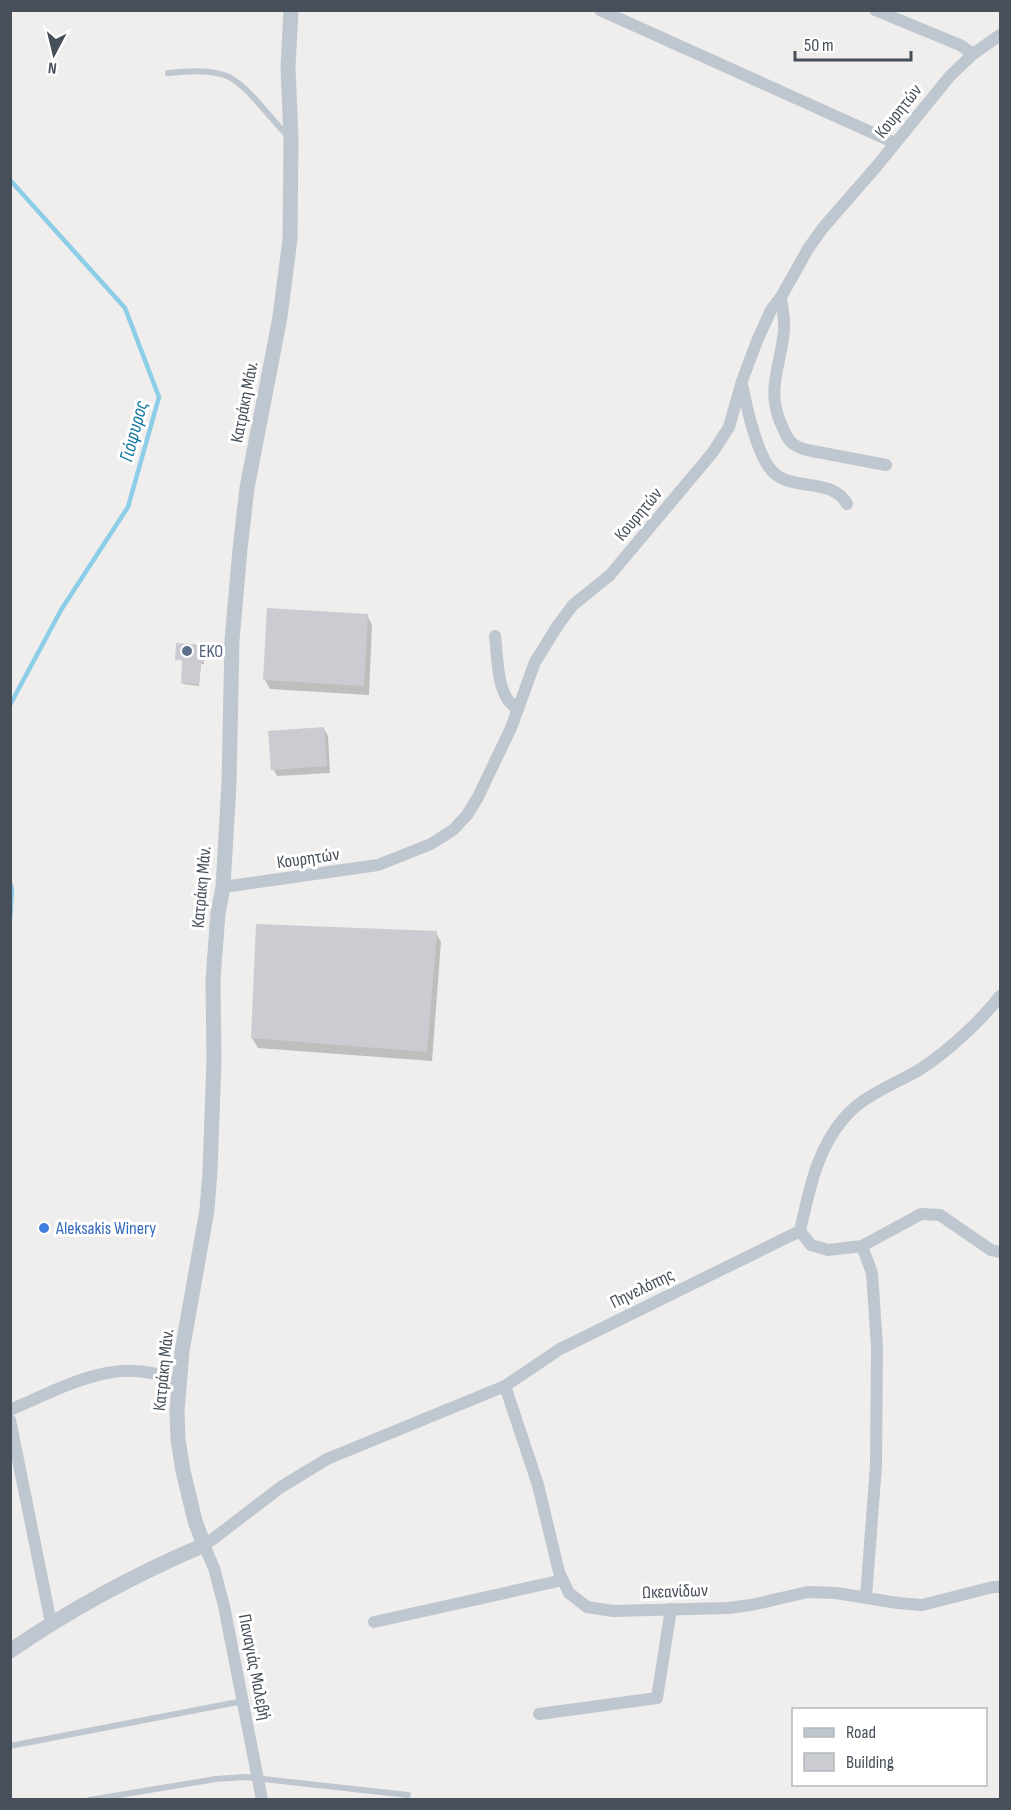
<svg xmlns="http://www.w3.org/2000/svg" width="1011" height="1810" font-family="'Sofia Sans Condensed',sans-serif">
<rect width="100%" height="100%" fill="#f0eded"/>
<!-- shadow -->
<g fill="#0003">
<path d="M367,615L372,625L369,695L270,689L265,680Z"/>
<path d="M204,646V664H201L199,686L183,684L184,661L176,659Z"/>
<path d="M324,729L328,736L330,773L277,776L273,769Z"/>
<path d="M436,933L441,942L432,1061L258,1048L252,1038Z"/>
</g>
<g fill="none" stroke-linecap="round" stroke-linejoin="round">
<!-- stream -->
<g stroke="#8ccde7" stroke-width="4.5">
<path d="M10,180L125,308L159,397L128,507L61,610L10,705"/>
<path d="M10,883L12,889L10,921"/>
</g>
</g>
<!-- building -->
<g fill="#caccd2">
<path d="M267,608L368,614L364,686L263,680Z"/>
<path d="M176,643L205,645L204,663H201L199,684L181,683L182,660H175Z"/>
<path d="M324,727L327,766L271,770L268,731Z"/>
<path d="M256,924L437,931L427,1052L251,1038Z"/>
</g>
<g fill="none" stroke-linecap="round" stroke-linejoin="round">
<!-- service -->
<g stroke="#bec6cf" stroke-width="6">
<path d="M168,73C186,72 206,69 224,75C246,82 270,119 288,136"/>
<path d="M10,1746L243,1701"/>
<path d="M89,1800L216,1779L245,1777L408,1795"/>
</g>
<!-- minor -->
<g stroke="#bec6cf" stroke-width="12">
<path d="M600,10L895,143"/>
<path d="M875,10L960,45L973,54"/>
<path d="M781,297C782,307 785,319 784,330C781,366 765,390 782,426C788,441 792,446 807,450L886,465"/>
<path d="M743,388C747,409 758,458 773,472C793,492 832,477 847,504"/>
<path d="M495,636C498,658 496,698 518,709"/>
<path d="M223,887L378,865L431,844L453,830L467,815L478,797L511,728L535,662L558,625L573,605L610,575L713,452L729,427L742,381L757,341L771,310L781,297L808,249L822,229L876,167L950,76L973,54L1000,35"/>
<path d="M1000,996C981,1021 946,1053 919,1070C895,1084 864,1095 845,1117C817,1148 809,1191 800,1231L811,1245L828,1250L862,1246L921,1214L940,1215L991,1250L1000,1252"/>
<path d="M862,1246L872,1273L877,1347L876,1465L866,1597"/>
<path d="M505,1386L538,1485L559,1572L569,1593L587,1607L613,1611L728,1608L751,1605L808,1592L836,1593L898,1603L922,1605L993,1587H1000"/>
<path d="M10,1410C65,1387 120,1352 179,1383"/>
<path d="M10,1420L51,1623"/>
<path d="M374,1622L563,1580"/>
<path d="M539,1714L657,1698L671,1609"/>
<path d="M262,1800L224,1606L214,1568L204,1545L213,1539L281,1487L327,1459L505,1386L560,1349L800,1231"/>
</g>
<!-- tertiary -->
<path stroke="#bec6cf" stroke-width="15" d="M10,1651C71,1609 136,1574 204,1545L195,1521L183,1471L178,1439L177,1412L182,1351L207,1210L210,1171L214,1060L213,980L218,913L223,887L229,783L232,640L240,549L247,488L280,317L290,239L291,139L288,67L291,10"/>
</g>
<!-- markers -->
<circle fill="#5c6f8a" stroke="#fff" stroke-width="2" cx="187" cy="651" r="6"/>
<circle fill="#3f7fe0" stroke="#fff" stroke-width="2" cx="44" cy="1228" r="6"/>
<g text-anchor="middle" stroke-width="6" stroke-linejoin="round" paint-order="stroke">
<!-- street labels -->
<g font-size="18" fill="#464f5a" stroke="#fff">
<text transform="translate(898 111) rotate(-51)" y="6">Κουρητών</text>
<text transform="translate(244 402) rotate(-79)" y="6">Κατράκη Μάν.</text>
<text transform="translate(638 514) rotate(-50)" y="6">Κουρητών</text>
<text transform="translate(308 858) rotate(-8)" y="6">Κουρητών</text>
<text transform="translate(201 887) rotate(-85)" y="6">Κατράκη Μάν.</text>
<text transform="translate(642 1288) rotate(-26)" y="6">Πηνελόπης</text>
<text transform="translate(163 1370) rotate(-84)" y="6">Κατράκη Μάν.</text>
<text transform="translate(675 1591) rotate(-2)" y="6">Ωκεανίδων</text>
<text transform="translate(255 1667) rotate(79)" y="6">Παναγιάς Μαλεβή</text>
</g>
<!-- service labels -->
<g font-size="18" fill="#4e5e75" stroke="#fff" text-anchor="start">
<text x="199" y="657">EKO</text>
</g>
<!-- shop labels -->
<g font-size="18" fill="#366cbe" stroke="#fff" text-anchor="start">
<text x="56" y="1234">Aleksakis Winery</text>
</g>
<!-- water labels -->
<g font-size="20" font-style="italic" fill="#1277a1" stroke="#fff">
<text transform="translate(133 431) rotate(-75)" y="7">Γιόφυρος</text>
</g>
</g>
<!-- border -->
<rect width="1011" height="1810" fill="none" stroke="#464f5a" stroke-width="24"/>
<!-- legend -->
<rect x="792" y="1708" width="195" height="78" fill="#ffffff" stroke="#b5b9bd" stroke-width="1.5"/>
<rect x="804" y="1728" width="30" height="9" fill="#bec6cf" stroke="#b5b9bd" stroke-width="1.5"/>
<text x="846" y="1738" font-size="18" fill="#464f5a">Road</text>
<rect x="804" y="1753" width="30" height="18" fill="#caccd2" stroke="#b5b9bd" stroke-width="1.5"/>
<text x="846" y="1768" font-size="18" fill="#464f5a">Building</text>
<!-- north arrow -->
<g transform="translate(54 54) rotate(187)" stroke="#ffffff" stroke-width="4.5" paint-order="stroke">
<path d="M0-4.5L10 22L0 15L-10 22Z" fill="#464f5a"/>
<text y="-9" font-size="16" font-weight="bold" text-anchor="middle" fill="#464f5a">N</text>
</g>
<!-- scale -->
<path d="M795 51v9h116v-9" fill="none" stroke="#464f5a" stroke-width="3"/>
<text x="804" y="51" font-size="18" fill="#464f5a" stroke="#ffffff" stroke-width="4.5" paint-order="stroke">50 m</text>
</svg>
